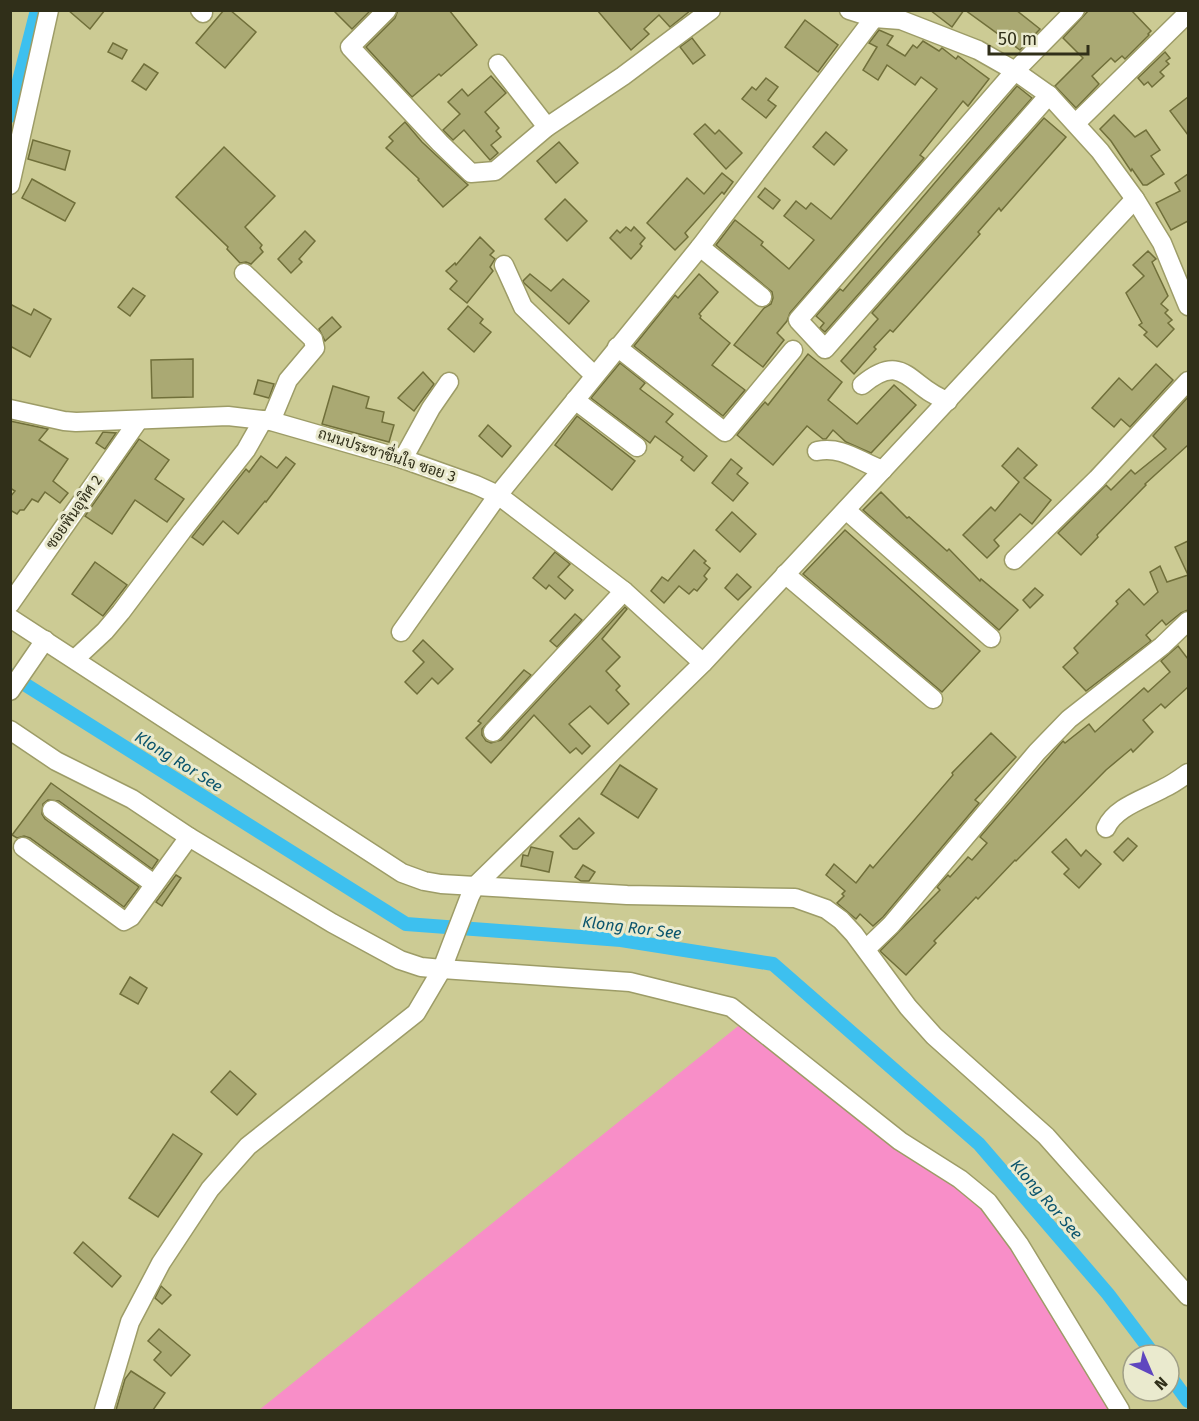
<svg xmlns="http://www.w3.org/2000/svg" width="1199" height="1421" font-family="'Fira Sans',Sarabun,sans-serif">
<rect width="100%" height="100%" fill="#cccb94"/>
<!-- green -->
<path fill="#f88ec8" d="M747,1019L1005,1223L1126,1410H259Z"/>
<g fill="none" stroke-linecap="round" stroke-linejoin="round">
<!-- canal -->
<g stroke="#3dc0ef" stroke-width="14">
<path d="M10,116L37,10"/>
<path d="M10,675L406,924L621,940L773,964L979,1144L1108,1294L1154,1355"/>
<path d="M1169,1375L1188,1401"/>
</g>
</g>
<!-- building -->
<g fill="#aaa973" stroke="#706f3a" stroke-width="1.5">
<path d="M68,10H105L90,29Z"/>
<path d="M224,10H230L256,32L225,68L196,43Z"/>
<path d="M333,10H371L352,29Z"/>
<path d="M398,10H449L477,45L441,76L439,74L412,97L366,47L395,18Z"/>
<path d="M597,10H691L670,27L659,15L644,29L649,34L631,50Z"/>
<path d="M930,10H964L952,27Z"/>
<path d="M965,10H1016L1040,29L1020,50Z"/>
<path d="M1089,10H1131L1151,31L1148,34L1149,35L1125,59L1122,56L1115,62L1111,58L1092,76L1099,84L1076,108L1055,86L1083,58L1063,38Z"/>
<path d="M805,20L838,45L818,72L785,47Z"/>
<path d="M879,30L893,36L887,45L905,56L913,45L917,48L923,41L939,51L942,48L956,59L958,56L989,79L968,106L963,101L920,155L924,158L790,313L787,321L777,333L784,340L763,367L734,345L764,308L771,304L773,298L772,292L716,245L735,220L763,242L761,245L789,269L814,240L784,216L796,201L806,209L811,203L831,219L937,89L921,77L915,85L887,65L878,80L863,70L877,47L869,43Z"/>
<path d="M692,38L705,55L693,64L680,47Z"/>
<path d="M113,43L127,50L122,59L108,52Z"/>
<path d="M1165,52L1170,58L1166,61L1169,64L1160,72L1164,76L1152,87L1148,82L1144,85L1138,78Z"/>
<path d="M144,64L158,73L146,90L132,81Z"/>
<path d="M491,76L506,93L485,112L499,128L496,131L501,137L491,145L498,153L490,160L464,130L453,140L443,130L460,114L448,102L462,89L468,96Z"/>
<path d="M766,78L778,87L768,100L776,106L766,118L742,99L752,87L756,90Z"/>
<path d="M1017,86L1032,98L825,332L820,328L824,323L816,316L840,289L843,291Z"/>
<path d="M1188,97V135L1170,111Z"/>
<path d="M1114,115L1135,137L1146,130L1160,150L1151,156L1164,174L1147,185H1143L1132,169L1131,171L1111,141L1100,129Z"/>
<path d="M1044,118L1066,137L1001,211L999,208L978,232L980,234L893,332L890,330L874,347L876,349L854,374L841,361L878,319L872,313Z"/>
<path d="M405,122L422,142L468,185L443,207L418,180L419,179L386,148L393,141L389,137Z"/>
<path d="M705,124L715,134L719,130L742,153L726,169L694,134Z"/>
<path d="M826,132L847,150L834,165L813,147Z"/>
<path d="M33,140L70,151L65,170L28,159Z"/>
<path d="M559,142L578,163L556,183L537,161Z"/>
<path d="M224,147L275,196L245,227L262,245L260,248L263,252L251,264L246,262L240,263L227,249L228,247L176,197Z"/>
<path d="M722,173L733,182L724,194L722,192L685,233L688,237L675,250L647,223L687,178L704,194Z"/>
<path d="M1188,174V221L1171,230L1156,203L1180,191L1175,183Z"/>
<path d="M32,179L75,203L65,221L22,198Z"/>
<path d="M765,188L780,200L773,209L758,197Z"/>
<path d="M565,199L587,221L567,241L545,219Z"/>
<path d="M626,227L631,231L634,227L645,238L640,244L642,246L640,249L631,259L610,238L617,230L620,233Z"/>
<path d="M305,231L315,241L299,259L302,262L291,273L278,259Z"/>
<path d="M480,237L494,251L490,255L495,259L490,267L493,271L467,303L450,289L457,281L446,271L455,263L456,265Z"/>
<path d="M1148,251L1156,259L1152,262L1168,296L1161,304L1168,310L1165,313L1172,320L1168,323L1174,329L1157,347L1144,335L1147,332L1139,325L1142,323L1126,293L1144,276L1133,265Z"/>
<path d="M530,274L551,291L563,279L589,301L569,324L524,283L523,281Z"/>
<path d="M699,274L718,292L699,314L701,316L700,318L730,343L712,365L745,390L723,416L634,346L675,295L678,298Z"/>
<path d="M133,288L145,296L130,316L118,307Z"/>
<path d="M10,304L31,315L34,309L51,319L30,357L10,346Z"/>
<path d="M468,306L483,319L480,323L491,332L474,352L448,329Z"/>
<path d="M332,317L341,327L325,341L319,329Z"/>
<path d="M808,354L842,382L828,400L857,424L894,385L916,405L871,453L846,442L833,430L826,439H823L807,426L773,465L737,435L765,402L768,405Z"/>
<path d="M193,359V397L152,398L151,360Z"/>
<path d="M620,363L645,383L640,389L673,414L666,422L707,456L694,471L681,460L683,457L655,436L650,443L591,398Z"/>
<path d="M1156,364L1173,380L1130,427L1121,419L1114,427L1092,408L1119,378L1132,390Z"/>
<path d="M423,372L434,384L414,411L398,398Z"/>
<path d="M258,380L274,384L269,398L254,394Z"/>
<path d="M333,386L369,397L366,408L384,412L382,422L394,425L389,442L322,424Z"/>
<path d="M1188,397V445L1145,484L1146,485L1097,535L1098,537L1081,555L1058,533L1106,485L1111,490L1131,470L1135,474L1166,449L1153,436Z"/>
<path d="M577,416L635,461L612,490L555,445Z"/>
<path d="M10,421L48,429L39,440L68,459L53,481L68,493L60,503L45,492L38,502L32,499L24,510H20L17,514L10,510V497L15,491L10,488Z"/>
<path d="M488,425L511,446L502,457L479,436Z"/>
<path d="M103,432L116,433L105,449L96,443Z"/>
<path d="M139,439L169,460L155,479L184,499L167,522L135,500L112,534L85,516Z"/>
<path d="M1018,448L1037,465L1024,478L1051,500L1032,524L1020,514L994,540L999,546L987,558L963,535L991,507L995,511L1019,482L1002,466Z"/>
<path d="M261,456L277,468L286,457L295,464L266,502L265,501L238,534L223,521L203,545L192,537L246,469L249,472Z"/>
<path d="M731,459L742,468L737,474L748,483L733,501L712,483Z"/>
<path d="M881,492L907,518L909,517L947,551L949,549L980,581L981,579L1018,610L999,630L863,510Z"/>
<path d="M732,512L756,534L740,552L716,530Z"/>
<path d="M845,530L980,651L942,692L803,574Z"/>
<path d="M1188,541V610L1181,613L1166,625L1162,620L1146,635L1151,641L1086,691L1063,667L1078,653L1074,648L1118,604L1116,601L1129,589L1144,605L1158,592L1150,572L1160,566L1167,582L1188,575L1175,547Z"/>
<path d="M694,550L706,561L704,563L710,568L704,576L707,579L697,591L694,589L689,594L679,586L664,603L651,591L662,577L668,581Z"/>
<path d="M555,552L570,564L558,577L573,590L565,599L549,585L546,589L533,578Z"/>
<path d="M95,562L127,585L103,616L72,594Z"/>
<path d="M737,574L751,587L738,600L725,588Z"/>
<path d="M1035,588L1043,595L1030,608L1023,600Z"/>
<path d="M625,607L627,609L602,639L620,657L606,671L620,686L616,690L629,704L608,724L590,706L569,724L590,746L582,754L576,748L570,753L534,715L491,763L466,738L481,723L478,721L524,670L531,675L482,729V735L486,741L491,743L501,740Z"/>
<path d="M575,614L582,620L557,647L550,641Z"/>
<path d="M423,640L453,669L438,684L432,678L417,694L405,682L424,662L413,651Z"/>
<path d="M1178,646L1188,659V687L1165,708L1161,704L1143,720L1153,732L1133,752L1131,749L1106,770L1016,861L1015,860L978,899L976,897L934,941L936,943L906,975L880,951L940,890L937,887L948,875L950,877L968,857L972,860L987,843L980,837L1063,741L1065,743L1089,724L1095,732L1144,688L1148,692L1170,672L1161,661Z"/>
<path d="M991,733L1016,757L975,800L979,803L883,917L873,926L860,914L856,919L837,903L844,896L842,894L845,891L826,875L834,864L856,883L870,865L873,868L953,775L952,773Z"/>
<path d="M620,765L657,789L638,818L601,794Z"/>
<path d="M51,783L158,860L152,869L59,801L48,800L43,804L42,814L45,819L139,887L124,907L30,838L24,836L17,838L12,835Z"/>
<path d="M579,818L594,833L577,849H573L560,836Z"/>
<path d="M1128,838L1137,846L1123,861L1114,852Z"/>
<path d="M1066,839L1081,856L1086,850L1101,864L1079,888L1064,874L1069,869L1052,852Z"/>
<path d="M531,847L553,852L549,872L521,866L523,855L528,856Z"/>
<path d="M583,865L595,872L589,881H581L575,877Z"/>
<path d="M176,875L181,878L162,906L156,902Z"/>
<path d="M130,977L147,988L138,1004L120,994Z"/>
<path d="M230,1071L256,1094L237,1115L211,1092Z"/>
<path d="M173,1134L202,1154L158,1217L129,1198Z"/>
<path d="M83,1242L121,1276L112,1287L74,1253Z"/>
<path d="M161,1286L171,1295L162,1304L155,1298Z"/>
<path d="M159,1329L190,1355L171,1376L154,1360L161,1352L148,1341Z"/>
<path d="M131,1371L165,1393L153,1410H116L125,1379Z"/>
</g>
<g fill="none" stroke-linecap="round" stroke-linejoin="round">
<defs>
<g id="minor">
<path d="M200,10L203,13"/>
<path d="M387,10L350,47L440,143L471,173L495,171L547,127L623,76L711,10"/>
<path d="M849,10L874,18L901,20L978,50L1015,71L1049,95L1100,151L1135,199L1162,243L1188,306"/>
<path d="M498,64L547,127"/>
<path d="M1049,95L825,349L798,320L1015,71L1075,10"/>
<path d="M1076,123L1188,13"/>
<path d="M10,185L49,10"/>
<path d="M700,247L762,297"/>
<path d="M504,265L523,307L594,375"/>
<path d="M244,273L313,339L315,348L288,380L271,421"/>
<path d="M617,347L725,432L793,350"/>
<path d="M862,385C905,349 910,389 948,401"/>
<path d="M575,400L637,447"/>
<path d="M10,409L64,421L76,422L228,416L271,421L403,459L476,485L498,495L624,591L703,663"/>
<path d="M817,451C844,446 859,462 883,470"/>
<path d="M403,459L431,408L449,382"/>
<path d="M846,510L991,638"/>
<path d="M1014,560L1097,479L1188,381"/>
<path d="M785,574L933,699"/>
<path d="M10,604L138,421"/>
<path d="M10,618L402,873L424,881L441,884L627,895L795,898L826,909L841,920L854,934L908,1007L934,1036L1046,1136L1188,1296"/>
<path d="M401,632L498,495L700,247L874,18"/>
<path d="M75,659L105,631L121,612L182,531L246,450L263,420"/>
<path d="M10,691L45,640"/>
<path d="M10,730L56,761L132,799L189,837L332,923L400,960L421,967L442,969L630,982L731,1007L900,1141L960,1179L988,1202L1019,1244L1120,1410"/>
<path d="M493,732L624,591"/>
<path d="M52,810L154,884"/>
<path d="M1106,828C1115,807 1145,799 1164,788C1173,784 1181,778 1188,773"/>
<path d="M23,847L124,921L131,917L189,837"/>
<path d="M866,949L891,925L1037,752L1069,719L1162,646L1188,621"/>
<path d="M104,1410L130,1322L161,1263L210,1189L248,1146L416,1013L442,969L470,896L475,886L703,663L1135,199"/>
</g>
</defs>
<!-- minor casing -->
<use href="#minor" stroke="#9d9c67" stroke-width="21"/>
<!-- minor -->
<use href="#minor" stroke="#fff" stroke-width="18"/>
</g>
<g text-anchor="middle" stroke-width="6" stroke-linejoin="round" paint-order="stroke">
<!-- street labels -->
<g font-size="15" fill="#302f19" stroke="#eaeace">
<text transform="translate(387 455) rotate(18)" y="5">ถนนประชาชื่นใจ ซอย 3</text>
<text transform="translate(74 512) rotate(-55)" y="5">ซอยพินอุทิศ 2</text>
</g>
<!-- water labels -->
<g font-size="16" font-style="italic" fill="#0b546c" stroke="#eaeace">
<text transform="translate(179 761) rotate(32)" y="6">Klong Ror See</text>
<text transform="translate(632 927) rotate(7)" y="6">Klong Ror See</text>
<text transform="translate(1047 1199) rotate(49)" y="6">Klong Ror See</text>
</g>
</g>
<!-- border -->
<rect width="1199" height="1421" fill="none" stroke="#302f19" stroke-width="24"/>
<!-- north arrow -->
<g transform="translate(1151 1373) rotate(136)"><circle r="28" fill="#eaeace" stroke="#a09f86" stroke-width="1.5"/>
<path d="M0-4.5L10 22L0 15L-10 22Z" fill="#5f46bf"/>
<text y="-9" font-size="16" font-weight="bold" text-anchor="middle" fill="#302f19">N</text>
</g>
<!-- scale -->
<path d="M989 45v9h99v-9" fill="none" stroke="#302f19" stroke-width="3"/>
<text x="998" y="45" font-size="18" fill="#302f19" stroke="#eaeace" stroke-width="4.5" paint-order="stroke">50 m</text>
</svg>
